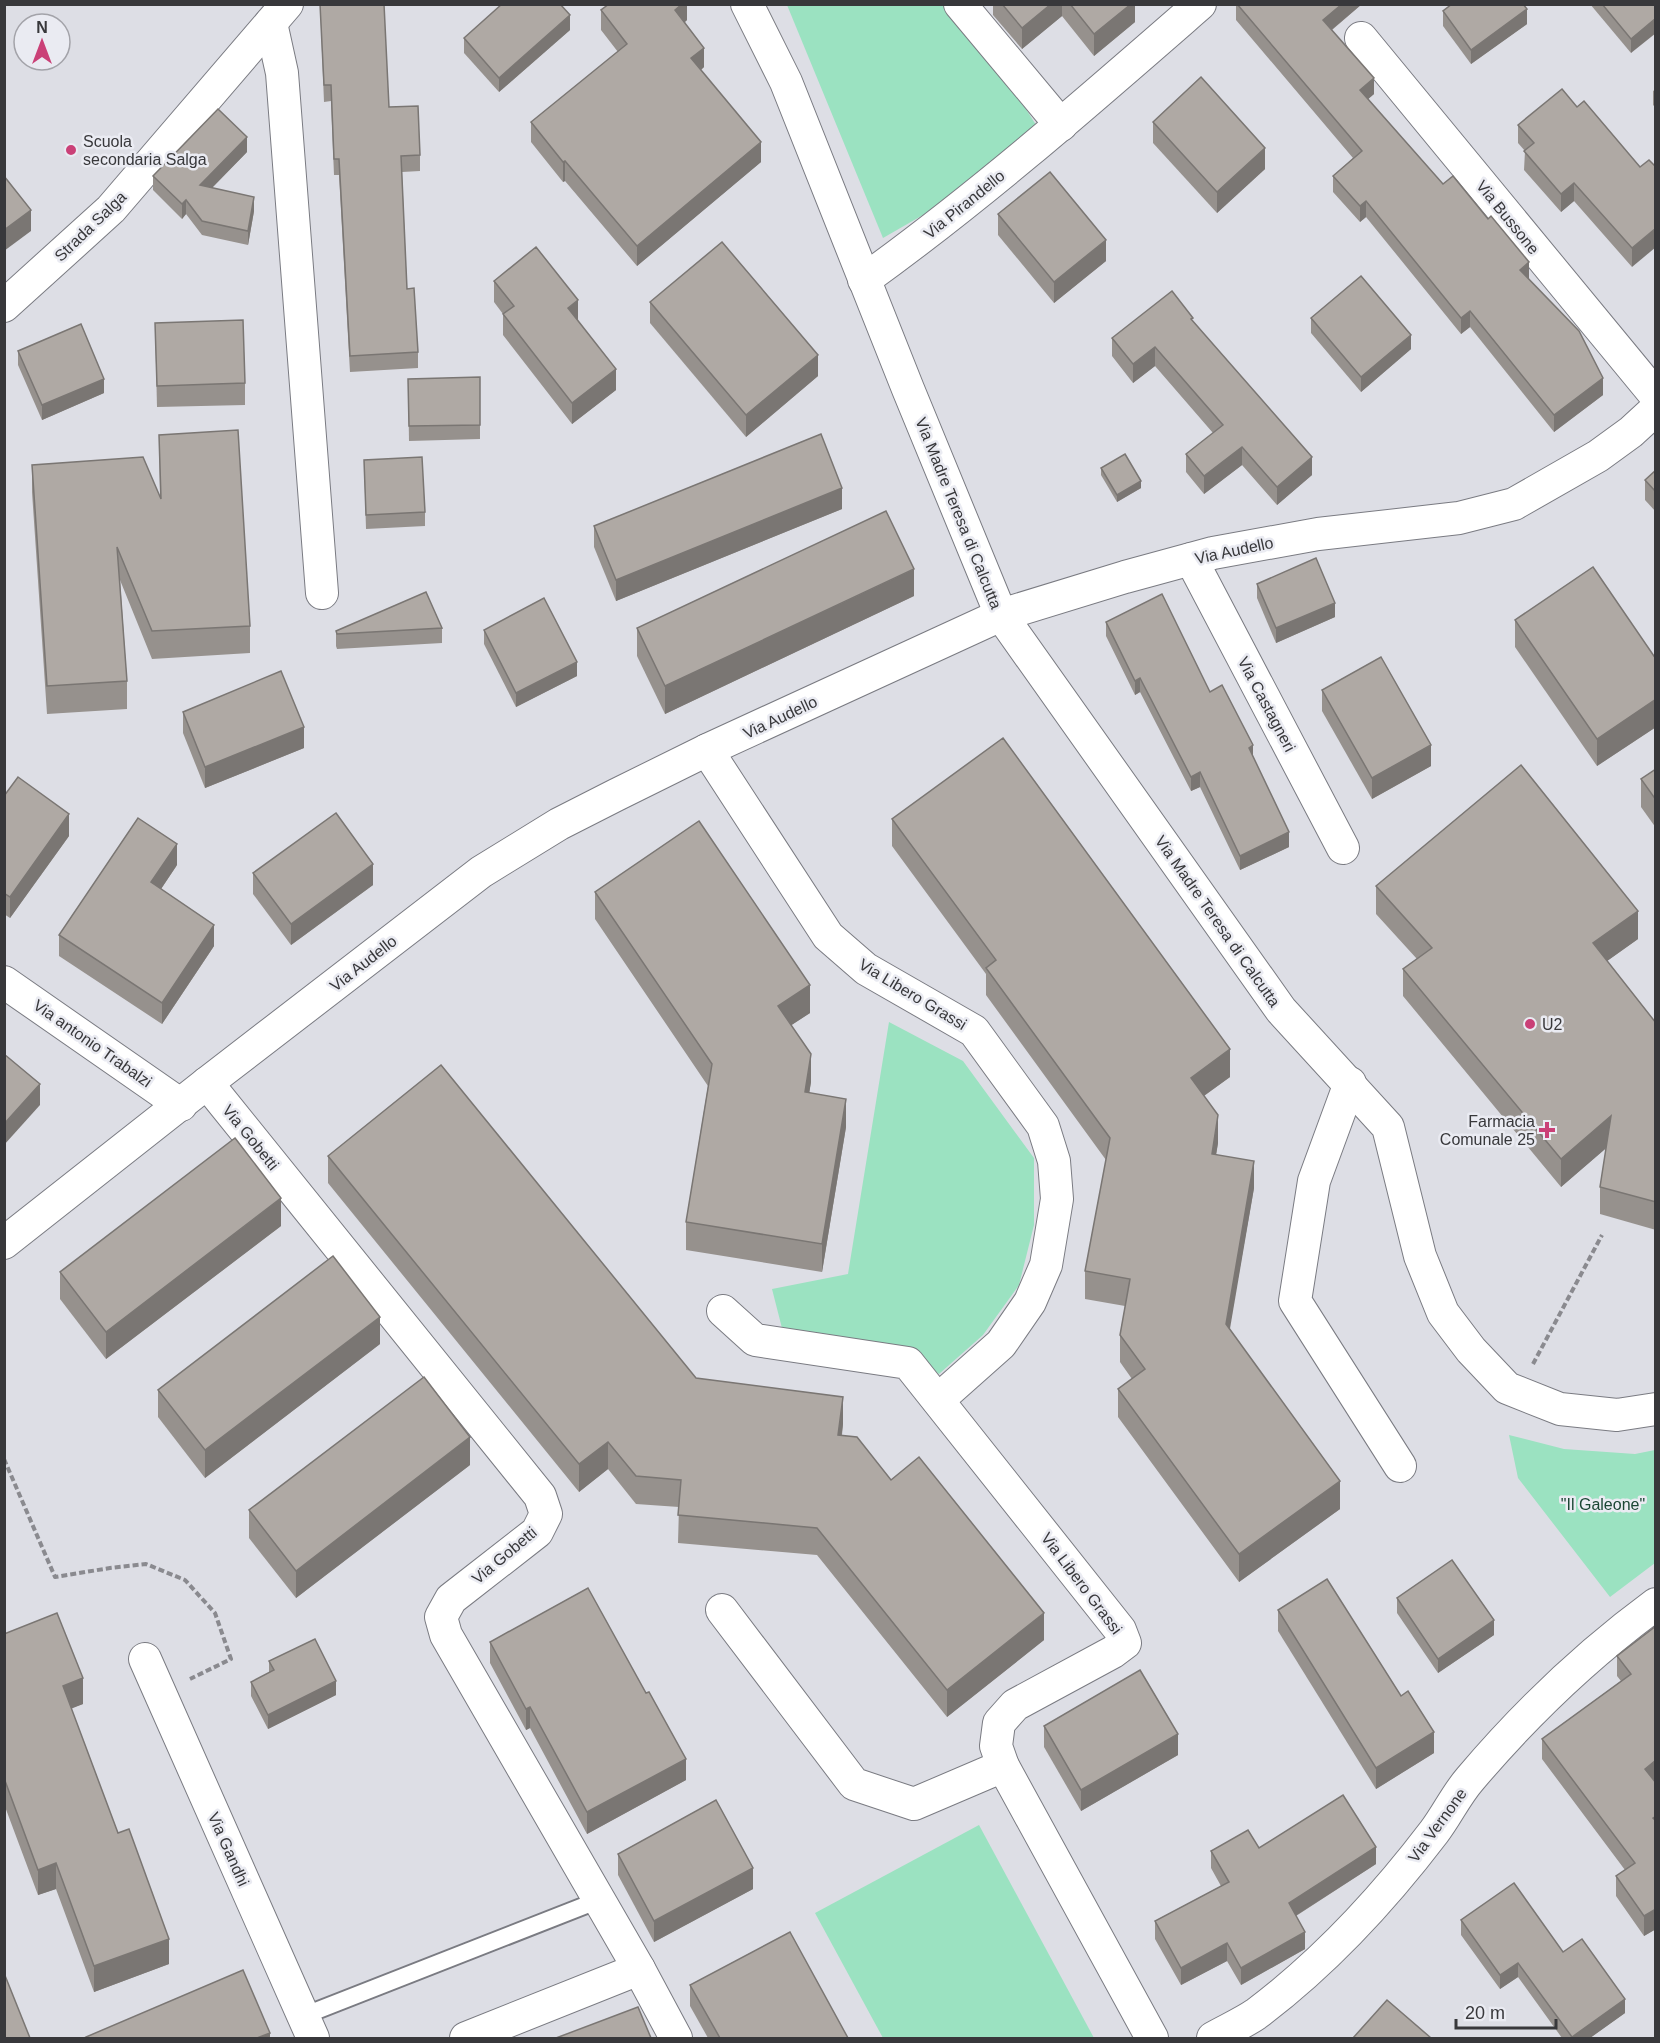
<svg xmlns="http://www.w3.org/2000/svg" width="1660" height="2043" font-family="Arial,sans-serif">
<rect width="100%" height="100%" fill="#dddee5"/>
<!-- green -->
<g fill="#9be2c1">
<path d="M787,5H947L1021,101L1036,125L1029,135L923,215L883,238Z"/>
<path d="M889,1022L963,1061L1034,1158V1225L1019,1285L983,1335L939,1374L917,1357L784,1336L772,1289L848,1274Z"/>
<path d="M1509,1435L1564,1449L1635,1454L1655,1450V1563L1610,1597L1518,1478Z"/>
<path d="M979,1825L1094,2038H883L815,1913Z"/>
</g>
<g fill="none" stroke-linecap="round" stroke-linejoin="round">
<defs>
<path id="lane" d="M303,2016L599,1900"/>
<g id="street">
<path d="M747,4L786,82L908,389L1001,615L1281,1010L1388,1127L1420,1256L1443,1313L1471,1350L1507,1388L1560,1409L1617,1415L1656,1409"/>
<path d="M960,4L1061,125"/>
<path d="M271,23L282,73L322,593"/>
<path d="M1361,38L1656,396"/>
<path d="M864,280C982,195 1091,99 1200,4"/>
<path d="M4,306L111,209L287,4"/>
<path d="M1191,559L1343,848"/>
<path d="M707,750L828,936L866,969L974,1031L1043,1126L1054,1161L1057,1199L1046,1265L1030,1302L1001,1344L938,1400"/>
<path d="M4,982L181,1105"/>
<path d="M207,1083L540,1496L546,1514L537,1532L451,1599L441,1617L446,1635L639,1969L676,2038"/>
<path d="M1350,1083L1314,1181L1295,1301L1400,1466"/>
<path d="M4,1243L207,1083L481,872L559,824L616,795L707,750L1001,615L1125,577L1213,553L1318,534L1459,518L1514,504L1598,456L1631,432L1656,409"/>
<path d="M723,1311L755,1340L908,1363L1120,1630L1125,1643L1113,1652L1015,1705L999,1723L996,1746L1003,1766L1152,2038"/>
<path d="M722,1610L854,1784L914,1804L1003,1766"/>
<path d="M145,1659L313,2038"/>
<path d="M466,2038L639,1969"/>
<path d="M1213,2038C1227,2030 1243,2023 1256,2014C1324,1963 1383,1899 1434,1832C1447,1815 1456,1795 1470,1779C1525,1714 1588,1654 1656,1604"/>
</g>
</defs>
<!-- lane casing -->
<use href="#lane" stroke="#7a7b82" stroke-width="20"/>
<!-- street casing -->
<use href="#street" stroke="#7a7b82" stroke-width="34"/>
<!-- path -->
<g stroke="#8a8a8f" stroke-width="4" stroke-dasharray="6 3" stroke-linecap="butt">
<path d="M1533,1364L1602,1235"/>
<path d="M4,1459L55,1577L110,1568L146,1564L185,1580L215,1613L231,1659L190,1679"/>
</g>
<!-- lane -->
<use href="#lane" stroke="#fff" stroke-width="16"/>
<!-- street -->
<use href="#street" stroke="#fff" stroke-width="32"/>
</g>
<!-- wall -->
<g fill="#96918d">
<path d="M320,4L420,155V171L402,172L407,289L418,352V368L350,372L339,175H334L331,101L324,102Z"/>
<path d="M687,4V20L685,22L704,67L701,70L761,162L637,266L565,181L563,182L531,142V122L618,52L601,30V10Z"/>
<path d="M993,4H1135V22L1094,56L1062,16L1022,49L993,15Z"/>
<path d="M1236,4H1362L1332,30L1374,94L1368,99L1443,184L1529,279L1603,395L1554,432L1470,327L1461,334L1366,217L1360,222L1333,192V176L1353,158L1236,20Z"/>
<path d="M1590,4H1656L1631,53Z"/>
<path d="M1443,11L1527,24L1471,64L1443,26Z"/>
<path d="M570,30L499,92L464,53V38Z"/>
<path d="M1656,89V108L1653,105V91Z"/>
<path d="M1577,107L1640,167L1632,267L1574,201L1561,212L1524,170L1525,151L1518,143V125Z"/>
<path d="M1153,122L1265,169L1217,213L1153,143Z"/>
<path d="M247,152L212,188L254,211L248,245L202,235L186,214L182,219L153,190V176Z"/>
<path d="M998,214L1106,261L1054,303L998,235Z"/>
<path d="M494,281L578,321L616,390L572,424L503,335V314L494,302Z"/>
<path d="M650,302L818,376L746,437L650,323Z"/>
<path d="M1311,318L1411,349L1361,392L1311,333Z"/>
<path d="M1193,321L1312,475L1277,505L1242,465L1204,494L1186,472V454L1213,433L1155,366L1133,383L1112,356V338Z"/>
<path d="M155,323L245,383V405L157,407Z"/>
<path d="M18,351L104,393L42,420L18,365Z"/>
<path d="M480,377V439L409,441L408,379Z"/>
<path d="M159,435L250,626V653L152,659L120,580L127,681V709L47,714L32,492V465L160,497Z"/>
<path d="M364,460L425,512V526L366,529Z"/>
<path d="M1101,468L1141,488L1117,502L1101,475Z"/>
<path d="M1656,470V512L1645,500V480Z"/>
<path d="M842,509L616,601L594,547V526Z"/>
<path d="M1257,584L1335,617L1276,643L1257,598Z"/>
<path d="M914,596L665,714L637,656V628Z"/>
<path d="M1515,620L1656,659V727L1597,766L1515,647Z"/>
<path d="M1106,622L1210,692L1253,757L1289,847L1240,870L1200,787L1191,791L1140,692L1135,695L1106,636Z"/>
<path d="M442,628V643L337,649L336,646V631Z"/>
<path d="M484,630L577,676L516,707L484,644Z"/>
<path d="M1322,690L1431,766L1372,799L1322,711Z"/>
<path d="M183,712L304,748L205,788L183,733Z"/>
<path d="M1656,769V828L1641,807V779Z"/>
<path d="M4,796L69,836L10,918L4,914Z"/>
<path d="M892,819L1230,1077L1204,1096L1218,1143L1216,1154L1254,1188L1229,1329L1340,1509L1239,1582L1118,1417V1389L1132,1379L1120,1362V1335L1125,1306L1085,1299V1271L1106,1160L986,995V974L892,846Z"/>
<path d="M177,865L161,889L214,946L162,1024L59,956V935Z"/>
<path d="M253,873L373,885L291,945L253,894Z"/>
<path d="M1376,886L1638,939L1607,961L1656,1023V1230L1600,1214V1187L1606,1148L1561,1187L1403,996V969L1417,959L1376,914Z"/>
<path d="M595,892L810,1013L791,1025L811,1082L809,1093L846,1127L822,1272L686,1250V1222L708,1086L595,919Z"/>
<path d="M328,1156L696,1378L843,1424L842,1435L891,1480L1044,1640L947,1717L817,1555L678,1543L679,1507L636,1504L608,1469L579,1492L328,1183Z"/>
<path d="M281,1226L106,1359L60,1299V1272Z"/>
<path d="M380,1344L205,1478L158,1417V1390Z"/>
<path d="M470,1465L296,1598L249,1538V1510Z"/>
<path d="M1397,1598L1494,1635L1438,1673L1397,1613Z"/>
<path d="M1278,1610L1434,1753L1376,1789L1278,1631Z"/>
<path d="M1656,1626V1780L1654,1781L1656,1783V1929L1644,1936L1616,1896V1876L1625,1870L1542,1759V1739L1621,1681L1617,1676V1656Z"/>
<path d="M4,1634L83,1704L71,1708L118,1833L169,1964L94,1992L56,1889L38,1895L4,1804Z"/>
<path d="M490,1642L686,1780L587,1834L530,1728L526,1730L490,1663Z"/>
<path d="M269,1661L336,1695L268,1729L251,1696V1682L269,1673Z"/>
<path d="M1044,1726L1178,1755L1081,1811L1044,1747Z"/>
<path d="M1259,1848L1376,1864L1296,1916L1305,1949L1241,1985L1227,1961L1181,1985L1155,1939V1921L1221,1886L1211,1868V1851Z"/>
<path d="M618,1854L753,1889L654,1942L618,1875Z"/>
<path d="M1461,1920L1563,1952L1625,2013L1590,2038H1562L1518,1977L1500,1989L1461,1935Z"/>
<path d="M690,1985L848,2038H708L690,2006Z"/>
</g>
<!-- shaded-wall -->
<g fill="#7a7673">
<path d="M682,4H687V20L675,30V10Z"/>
<path d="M1051,4H1062V16L1022,49V28Z"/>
<path d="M1131,4H1135V22L1094,56V34Z"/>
<path d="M1342,4H1362L1323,37V20Z"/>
<path d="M1527,9V24L1471,64V50Z"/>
<path d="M570,15V30L499,92V78Z"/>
<path d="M1656,18V33L1631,53V39Z"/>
<path d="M704,48V67L691,78V58Z"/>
<path d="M1374,78V94L1360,106V90Z"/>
<path d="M247,137V152L200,200V185Z"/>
<path d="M761,142V162L637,266V246Z"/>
<path d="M1265,148V169L1217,213V192Z"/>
<path d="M565,161V181L563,182V162Z"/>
<path d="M1574,183V201L1561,212V194Z"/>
<path d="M254,197V211L248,245V231Z"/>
<path d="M186,200V214L182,219V204Z"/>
<path d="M1366,201V217L1360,222V206Z"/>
<path d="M31,210V231L4,251V230Z"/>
<path d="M1656,228V247L1632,267V248Z"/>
<path d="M1106,240V261L1054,303V282Z"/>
<path d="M1529,262V279L1520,270Z"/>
<path d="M578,300V321L568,308Z"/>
<path d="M1470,311V327L1461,334V318Z"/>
<path d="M1411,335V349L1361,392V377Z"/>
<path d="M1155,347V366L1133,383V364Z"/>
<path d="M818,355V376L746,437V415Z"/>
<path d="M616,369V390L572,424V403Z"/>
<path d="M1603,378V395L1554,432V415Z"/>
<path d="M104,379V393L42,420V405Z"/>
<path d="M1242,447V465L1204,494V476Z"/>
<path d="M1312,457V475L1277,505V487Z"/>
<path d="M1141,481V488L1117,502V495Z"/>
<path d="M842,488V509L616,601V580Z"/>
<path d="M914,569V596L665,714V686Z"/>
<path d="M1335,603V617L1276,643V628Z"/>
<path d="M577,662V676L516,707V693Z"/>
<path d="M1140,678V692L1135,695V681Z"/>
<path d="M1656,699V727L1597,766V739Z"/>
<path d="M304,727V748L205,788V767Z"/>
<path d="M1253,745V760L1249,748Z"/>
<path d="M1431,745V766L1372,799V778Z"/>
<path d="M1200,772V787L1191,791V777Z"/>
<path d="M69,814V836L10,918V897Z"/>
<path d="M1289,832V847L1240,870V856Z"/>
<path d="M177,844V865L151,904V882Z"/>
<path d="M373,864V885L291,945V924Z"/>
<path d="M1638,911V939L1593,971V943Z"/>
<path d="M214,925V946L162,1024V1003Z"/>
<path d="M810,985V1013L778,1034V1006Z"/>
<path d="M1230,1049V1077L1191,1105V1078Z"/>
<path d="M811,1054V1082L805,1120V1092Z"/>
<path d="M40,1084V1105L4,1145V1124Z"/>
<path d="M846,1099V1127L822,1272V1244Z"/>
<path d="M1218,1115V1143L1212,1181V1154Z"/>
<path d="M1611,1116V1144L1561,1187V1159Z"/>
<path d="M1254,1161V1188L1226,1352V1324Z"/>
<path d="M281,1198V1226L106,1359V1332Z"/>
<path d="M380,1317V1344L205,1478V1450Z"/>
<path d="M843,1397V1424L838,1462V1435Z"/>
<path d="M470,1437V1465L296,1598V1571Z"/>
<path d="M608,1442V1469L579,1492V1464Z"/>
<path d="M1340,1481V1509L1239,1582V1554Z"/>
<path d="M1044,1613V1640L947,1717V1690Z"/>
<path d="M1494,1620V1635L1438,1673V1659Z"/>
<path d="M83,1678V1704L63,1712V1686Z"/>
<path d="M336,1681V1695L268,1729V1715Z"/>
<path d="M530,1707V1728L526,1730V1709Z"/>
<path d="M1434,1732V1753L1376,1789V1768Z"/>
<path d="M1178,1734V1755L1081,1811V1790Z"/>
<path d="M686,1759V1780L587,1834V1812Z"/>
<path d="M1656,1760V1780L1645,1789V1769Z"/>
<path d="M1376,1847V1864L1289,1920V1903Z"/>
<path d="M56,1863V1889L38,1895V1870Z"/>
<path d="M753,1868V1889L654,1942V1921Z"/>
<path d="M1656,1909V1929L1644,1936V1916Z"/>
<path d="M1305,1932V1949L1241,1985V1968Z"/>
<path d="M169,1939V1964L94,1992V1966Z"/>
<path d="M1227,1943V1961L1181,1985V1968Z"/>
<path d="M1518,1963V1977L1500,1989V1975Z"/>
<path d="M1625,1999V2013L1590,2038H1572V2037Z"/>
<path d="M270,2033V2038H257Z"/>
</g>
<!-- building -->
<g fill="#afa9a4" stroke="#7a7673" stroke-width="1.5">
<path d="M320,4H384L389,107L418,106L420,155L401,156L407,289L414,288L418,352L350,356L339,159H334L331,85H324Z"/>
<path d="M502,4H560L570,15L499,78L464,38Z"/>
<path d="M609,4H682L675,10L704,48L691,58L761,142L637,246L565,161L563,162L531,122L627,44L601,10Z"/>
<path d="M1002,4H1051L1022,28Z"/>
<path d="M1070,4H1131L1094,34Z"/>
<path d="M1237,4H1342L1323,20L1374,78L1360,90L1443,184L1453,176L1488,219L1491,216L1529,262L1520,270L1579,331L1603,378L1554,415L1470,311L1461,318L1366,201L1360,206L1333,176L1362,151Z"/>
<path d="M1452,4H1523L1527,9L1471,50L1443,11Z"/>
<path d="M1602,4H1656V18L1631,39Z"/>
<path d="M1201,77L1265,148L1217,192L1153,122Z"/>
<path d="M1562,89L1577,107L1584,101L1640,167L1649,160L1656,167V228L1632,248L1574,183L1561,194L1524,151L1534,143L1518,125Z"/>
<path d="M218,109L247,137L200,185L254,197L248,231L202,221L186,200L182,204L153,176Z"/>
<path d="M1050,172L1106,240L1054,282L998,214Z"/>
<path d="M4,176L31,210L4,230Z"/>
<path d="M722,242L818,355L746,415L650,302Z"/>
<path d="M536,247L578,300L568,308L616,369L572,403L503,314L514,306L494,281Z"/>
<path d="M1361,276L1411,335L1361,377L1311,318Z"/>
<path d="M1172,291L1193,318L1191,319L1312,457L1277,487L1242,447L1204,476L1186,454L1223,425L1155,347L1133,364L1112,338Z"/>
<path d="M243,320L245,383L157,386L155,323Z"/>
<path d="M81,324L104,379L42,405L18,351Z"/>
<path d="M480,377V425L409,426L408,379Z"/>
<path d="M238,430L250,626L152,631L117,547L127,681L47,686L32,465L143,457L161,499L159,435Z"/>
<path d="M821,434L842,488L616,580L594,526Z"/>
<path d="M1125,454L1141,481L1117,495L1101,468Z"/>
<path d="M422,457L425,512L366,515L364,460Z"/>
<path d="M1656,470V492L1645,480Z"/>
<path d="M886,511L914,569L665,686L637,628Z"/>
<path d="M1316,558L1335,603L1276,628L1257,584Z"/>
<path d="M1593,567L1656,659V699L1597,739L1515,620Z"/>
<path d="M426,592L442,628L337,634L336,631Z"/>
<path d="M1162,594L1210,692L1222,685L1253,745L1249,748L1289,832L1240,856L1200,772L1191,777L1140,678L1135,681L1106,622Z"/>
<path d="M544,598L577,662L516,693L484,630Z"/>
<path d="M1381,657L1431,745L1372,778L1322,690Z"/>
<path d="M281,671L304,727L205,767L183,712Z"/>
<path d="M1003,738L1230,1049L1191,1078L1218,1115L1212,1154L1254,1161L1226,1324L1340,1481L1239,1554L1118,1389L1145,1369L1120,1335L1130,1279L1085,1271L1110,1138L986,968L996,960L892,819Z"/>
<path d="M1521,765L1638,911L1593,943L1656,1023V1202L1600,1187L1611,1116L1561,1159L1403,969L1432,948L1376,886Z"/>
<path d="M1656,769V800L1641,779Z"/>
<path d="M18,777L69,814L10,897L4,893V796Z"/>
<path d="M336,813L373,864L291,924L253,873Z"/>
<path d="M138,818L177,844L151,882L214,925L162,1003L59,935Z"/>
<path d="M699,821L810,985L778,1006L811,1054L805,1092L846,1099L822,1244L686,1222L712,1064L595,892Z"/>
<path d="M4,1054L40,1084L4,1124Z"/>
<path d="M441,1065L696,1378L843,1397L838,1435L857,1437L891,1480L919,1457L1044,1613L947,1690L817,1528L678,1515L681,1480L636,1476L608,1442L579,1464L328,1156Z"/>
<path d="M235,1138L281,1198L106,1332L60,1272Z"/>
<path d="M333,1256L380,1317L205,1450L158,1390Z"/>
<path d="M424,1377L470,1437L296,1571L249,1510Z"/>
<path d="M1452,1560L1494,1620L1438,1659L1397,1598Z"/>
<path d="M1327,1579L1401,1696L1408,1691L1434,1732L1376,1768L1278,1610Z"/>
<path d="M588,1588L646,1693L649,1692L686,1759L587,1812L530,1707L526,1709L490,1642Z"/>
<path d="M57,1613L83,1678L63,1686L118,1833L129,1829L169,1939L94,1966L56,1863L38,1870L4,1778V1634Z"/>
<path d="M1656,1626V1760L1645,1769L1656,1783V1816L1653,1818L1656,1821V1909L1644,1916L1616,1876L1635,1863L1542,1739L1631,1674L1617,1656Z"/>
<path d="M315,1639L336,1681L268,1715L251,1682L274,1670L269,1661Z"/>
<path d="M1140,1670L1178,1734L1081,1790L1044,1726Z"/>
<path d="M1343,1795L1376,1847L1289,1903L1305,1932L1241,1968L1227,1943L1181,1968L1155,1921L1229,1882L1211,1851L1248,1830L1259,1848Z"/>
<path d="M716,1800L753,1868L654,1921L618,1854Z"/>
<path d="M1514,1883L1563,1952L1582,1939L1625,1999L1572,2037L1518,1963L1500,1975L1461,1920Z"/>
<path d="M790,1932L848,2038H720L690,1985Z"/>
<path d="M243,1970L270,2033L257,2038H87L86,2037Z"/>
<path d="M4,1973L30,2038H4Z"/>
<path d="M1387,2000L1431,2038H1353Z"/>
<path d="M638,2007L651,2038H556Z"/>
</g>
<!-- markers -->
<g fill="#ca4077" stroke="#eaebf2" stroke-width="2">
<circle cx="71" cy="150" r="6"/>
<circle cx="1530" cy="1024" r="6"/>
<path d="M1544 1121h6v6h6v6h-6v6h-6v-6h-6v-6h6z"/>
</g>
<g text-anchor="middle" stroke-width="5" stroke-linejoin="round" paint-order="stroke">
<!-- poi labels -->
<g font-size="16" fill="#38383b" stroke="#eaebf2" text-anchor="start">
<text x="83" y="147">Scuola<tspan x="83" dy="18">secondaria Salga</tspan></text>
<text x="1542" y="1030">U2</text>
<text x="1535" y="1127" text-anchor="end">Farmacia<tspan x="1535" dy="18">Comunale 25</tspan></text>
</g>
<!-- street labels -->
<g font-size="16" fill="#38383b" stroke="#eaebf2">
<text transform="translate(964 204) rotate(-39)" y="6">Via Pirandello</text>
<text transform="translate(1508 217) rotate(51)" y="6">Via Bussone</text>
<text transform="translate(90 226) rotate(-44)" y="6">Strada Salga</text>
<text transform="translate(959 513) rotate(68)" y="6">Via Madre Teresa di Calcutta</text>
<text transform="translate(1234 550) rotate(-12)" y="6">Via Audello</text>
<text transform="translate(1267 704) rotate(62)" y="6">Via Castagneri</text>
<text transform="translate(780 717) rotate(-25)" y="6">Via Audello</text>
<text transform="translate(1218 921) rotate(55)" y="6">Via Madre Teresa di Calcutta</text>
<text transform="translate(363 963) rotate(-38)" y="6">Via Audello</text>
<text transform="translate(913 994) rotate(31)" y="6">Via Libero Grassi</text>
<text transform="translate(93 1043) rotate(35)" y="6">Via antonio Trabalzi</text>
<text transform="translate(251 1137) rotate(51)" y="6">Via Gobetti</text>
<text transform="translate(504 1555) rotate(-40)" y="6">Via Gobetti</text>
<text transform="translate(1082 1583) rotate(53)" y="6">Via Libero Grassi</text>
<text transform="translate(1437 1825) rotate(-54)" y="6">Via Vernone</text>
<text transform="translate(229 1849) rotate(66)" y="6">Via Gandhi</text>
</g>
<!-- park labels -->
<g font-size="16" fill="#1a4634" stroke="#eaebf2">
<text x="1603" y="1510">"Il Galeone"</text>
</g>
</g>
<!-- border -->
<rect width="1660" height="2043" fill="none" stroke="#38383b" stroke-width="12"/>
<!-- north arrow -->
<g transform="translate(42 42)"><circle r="28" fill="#eaebf2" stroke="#a3a3a9" stroke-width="1.5"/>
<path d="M0-4.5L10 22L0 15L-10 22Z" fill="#ca4077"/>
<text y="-9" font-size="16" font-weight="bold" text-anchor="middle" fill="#38383b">N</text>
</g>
<!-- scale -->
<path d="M1456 2019v9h100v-9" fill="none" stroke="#38383b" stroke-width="3"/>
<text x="1465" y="2019" font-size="18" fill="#38383b" stroke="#eaebf2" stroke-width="4.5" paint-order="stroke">20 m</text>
</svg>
